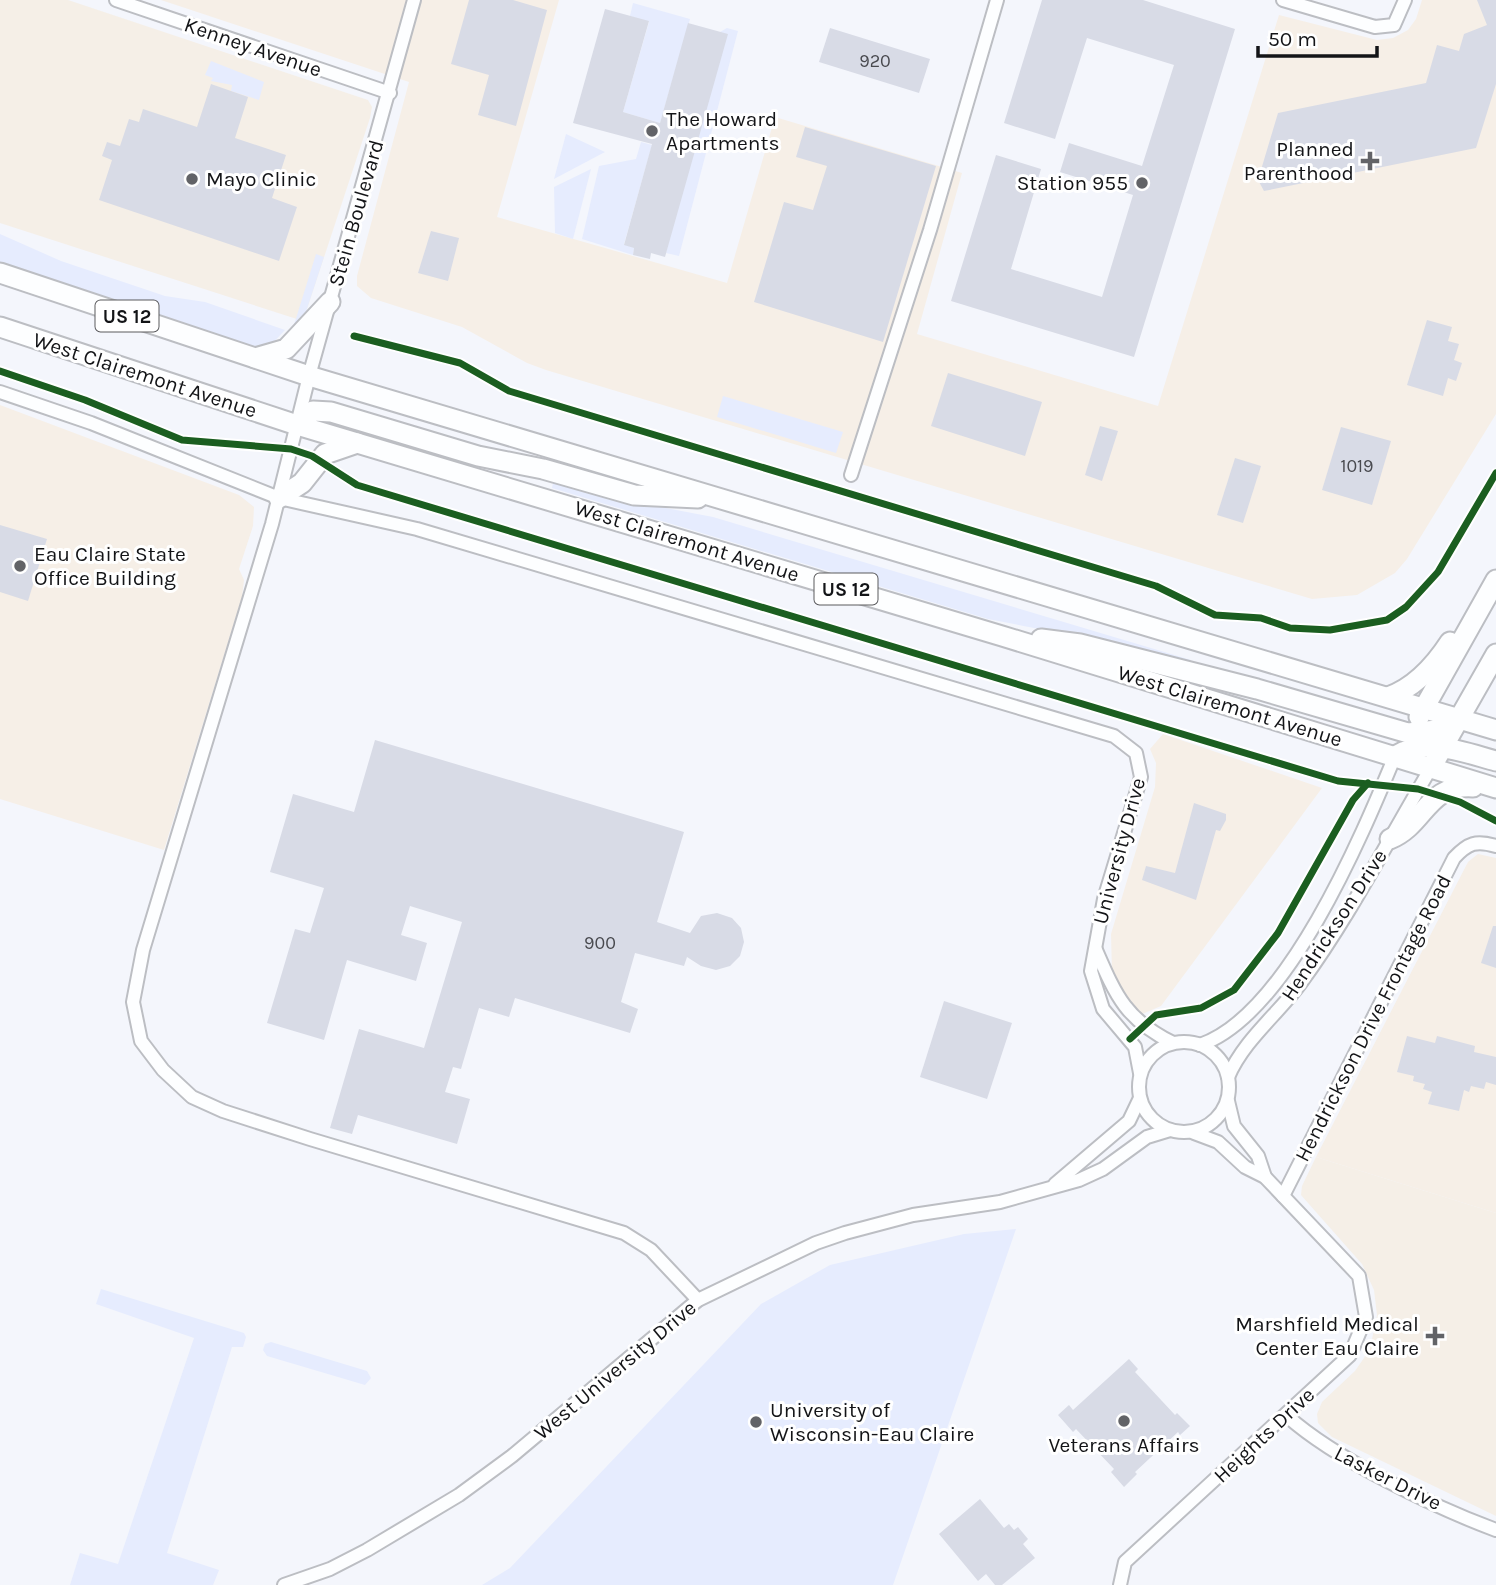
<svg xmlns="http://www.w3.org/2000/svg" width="1496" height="1585" font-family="Karla,sans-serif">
<rect width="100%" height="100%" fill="#f4f6fc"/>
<!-- commercial -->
<g fill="#f6efe7">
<path d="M161,0H559L497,217L727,283L775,117L962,173L917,334L1158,406L1279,15L1377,40L1393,38L1408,30L1416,19L1422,0H1496V414L1407,559L1395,573L1357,595L1312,599L546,370L527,363L462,327L371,298L357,286V276L409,82Z"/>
<path d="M0,405L239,495L254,507L253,526L239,569L244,580L242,597L164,850L0,799Z"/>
<path d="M1163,734L1322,788L1161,1006L1140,1015L1127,1001L1112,973L1111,934L1155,787L1156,763L1150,749Z"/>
<path d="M1478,854L1496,858V1213L1316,1157L1468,862Z"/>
</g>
<!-- medical -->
<g fill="#f5efe7">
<path d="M0,0H68L368,100L372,107L370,118L303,321L0,223Z"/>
<path d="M1316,1157L1496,1213V1516L1332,1437L1318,1423L1317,1414L1322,1402L1355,1371L1364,1358L1371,1344L1377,1315L1374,1290L1362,1264L1301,1195L1302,1186Z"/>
</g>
<!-- green -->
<g fill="#e6ecfe">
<path d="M633,3L690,19L660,123L623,112L649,22L630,16Z"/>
<path d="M727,28L738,31L679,256L666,253L720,32Z"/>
<path d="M211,61L264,82L259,100L231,91L232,85L211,81L213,78L205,75Z"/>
<path d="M566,134L605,152L554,179Z"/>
<path d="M641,142L652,145L624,244L634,248L633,255L582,239L599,166L636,159Z"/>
<path d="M591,169L573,239L555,233L554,187Z"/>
<path d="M0,234L61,261L165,296L205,302L285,330L268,348L242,345L0,263Z"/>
<path d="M316,254L324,257L303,321L295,334L280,341L293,328Z"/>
<path d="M723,396L843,432L836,453L717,417Z"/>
<path d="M554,478L629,501L713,517L1191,660L1189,665L1075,636L988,619L552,488Z"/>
<path d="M1016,1229L893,1585H482L510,1568L761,1304L830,1265L964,1234Z"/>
<path d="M101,1289L244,1333L246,1337L243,1347H232L167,1553L219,1570L213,1585H70L80,1553L118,1564L194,1338L96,1304Z"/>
<path d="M271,1342L367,1371L371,1378L365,1385L267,1356L263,1350L265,1344Z"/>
</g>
<!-- building -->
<g fill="#d8dbe6">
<path d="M469,0H513L547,10L516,126L478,115L489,75L451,64Z"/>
<path d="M1042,0H1143L1235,29L1134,357L951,301L996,155L1041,169L1011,269L1102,297L1133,195L1060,172L1069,143L1142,166L1174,65L1087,38L1055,139L1004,123Z"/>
<path d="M1477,0H1496V84L1476,148L1264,191L1258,180L1278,113L1426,83L1437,45L1459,51L1464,34L1487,25Z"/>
<path d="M605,9L649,21L623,112L660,123L688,23L728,34L665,257L651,253L650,259L633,255L634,248L624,245L652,144L573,123Z"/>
<path d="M830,28L930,59L919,93L819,62Z"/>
<path d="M211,84L248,97L235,138L286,155L272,198L297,207L279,261L99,200L112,160L102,156L107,142L120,146L129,119L139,122L143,109L197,127Z"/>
<path d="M805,127L936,166L883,342L754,302L784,202L813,210L827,166L796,157Z"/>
<path d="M431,231L459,238L448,281L418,273Z"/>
<path d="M1427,320L1452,327L1448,341L1459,344L1454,360L1462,363L1456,381L1448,378L1443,396L1407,385Z"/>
<path d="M948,373L1042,402L1025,456L931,426Z"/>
<path d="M1100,426L1118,431L1102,481L1085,475Z"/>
<path d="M1341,427L1391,441L1372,505L1322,490Z"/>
<path d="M1235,458L1261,466L1243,523L1217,515Z"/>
<path d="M0,525L47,539L28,601L0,592Z"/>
<path d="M375,740L684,832L657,922L690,933L701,916L717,913L732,918L741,928L744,942L740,956L730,966L716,970L701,966L687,957L684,966L635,953L621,1002L638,1009L630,1033L515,998L509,1017L479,1008L461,1069L453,1067L445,1092L470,1099L457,1144L358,1115L352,1134L330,1128L359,1029L424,1048L462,922L410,906L401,935L427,943L416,981L347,960L324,1040L267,1023L295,929L310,933L324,888L270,872L293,794L354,812Z"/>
<path d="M1194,803L1226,814V820L1220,831L1216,830L1196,900L1142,880L1146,866L1175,873Z"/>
<path d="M1493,926H1496V968L1481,963Z"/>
<path d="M944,1001L1012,1023L987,1099L920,1077Z"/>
<path d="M1407,1036L1435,1043L1437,1036L1475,1046L1474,1052L1496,1057V1085L1486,1082L1484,1089L1471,1086L1469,1092L1464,1090L1459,1111L1428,1104L1432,1092L1423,1089L1425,1084L1413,1081L1414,1076L1397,1072Z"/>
<path d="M1129,1359L1138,1369L1135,1372L1175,1415L1177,1413L1190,1426L1180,1435L1178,1432L1135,1472L1137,1474L1124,1487L1111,1472L1114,1469L1076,1429L1073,1432L1058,1415L1069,1405L1073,1410Z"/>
<path d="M980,1499L1004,1528L1009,1524L1014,1530L1018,1527L1028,1539L1023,1544L1035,1558L1002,1585H995L986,1574L978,1581L939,1534Z"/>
</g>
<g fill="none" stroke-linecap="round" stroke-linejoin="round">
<defs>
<g id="minor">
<path d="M116,0L390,93"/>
<path d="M414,0L309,376L272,524L143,950L133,1002L141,1041L163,1070L192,1097L223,1111L310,1139L624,1233L651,1250L698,1300"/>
<path d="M1283,0L1375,27L1394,25L1405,0"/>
<path d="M0,392L91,423L279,498L417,529L1114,736L1136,753L1141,777L1104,899L1091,971L1103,1009L1135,1047L1140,1073"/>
<path d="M851,475L930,230L997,0"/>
<path d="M1096,950C1116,996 1126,1020 1173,1043"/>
<circle cx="1184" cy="1087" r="45"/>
<path d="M1200,1045C1287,1015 1361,838 1395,756"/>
<path d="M1228,1077C1244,1040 1277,1015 1300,984C1350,916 1388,840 1431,768"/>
<path d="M1228,1101L1234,1126L1258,1156L1265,1177"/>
<path d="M1055,1184L1129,1121L1140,1098"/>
<path d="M1283,1196L1454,858C1468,843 1476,840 1496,846"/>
<path d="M1287,1416C1335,1459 1434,1507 1496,1530"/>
<path d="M284,1585L330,1569L367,1550L459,1495L512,1456L698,1300L816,1243L845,1233L913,1215L1000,1202L1079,1180L1103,1169L1147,1137L1170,1130"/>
<path d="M1120,1585L1125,1562L1350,1355L1366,1317L1359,1276L1265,1177L1245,1167L1218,1142L1194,1133"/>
</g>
<g id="primary">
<path d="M0,273L309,376L1496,730"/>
<path d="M0,327L297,425L1002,636L1496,788"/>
<path d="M255,358L286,349L330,302"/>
<path d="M297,425L313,411L331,412L478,456L543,469L634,495L698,498"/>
<path d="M279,498L302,483L325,454L357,443"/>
<path d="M1041,639L1080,644L1257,689L1408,733L1437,730L1462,719"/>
<path d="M1388,697C1414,688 1435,665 1450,642"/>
<path d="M1419,717L1496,580"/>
<path d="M1395,756C1426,737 1463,752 1496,761"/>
<path d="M1431,768L1496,654"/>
<path d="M1390,839C1426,824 1426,784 1473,787"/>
</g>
</defs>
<!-- minor casing -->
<use href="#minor" stroke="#bcbec3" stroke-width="16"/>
<!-- primary casing -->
<use href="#primary" stroke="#bcbec3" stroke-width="23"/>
<!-- minor -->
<use href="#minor" stroke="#fdfeff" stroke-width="12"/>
<!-- primary -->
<use href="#primary" stroke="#fdfeff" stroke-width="19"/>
<defs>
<g id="cycleway">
<path d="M354,336L460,363L509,391L1156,586L1215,615L1261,618L1290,628L1330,630L1387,620L1406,607L1438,572L1496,473"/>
<path d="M0,371L85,400L182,440L291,449L312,456L357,485L1338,781L1418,789L1460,802L1496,821"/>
<path d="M1130,1039L1156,1015L1201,1008L1234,990L1278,933L1353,800L1368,783"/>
</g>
</defs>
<!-- cycleway casing -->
<use href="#cycleway" stroke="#fff" stroke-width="11"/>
<!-- cycleway -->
<use href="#cycleway" stroke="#1b5e20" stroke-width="7"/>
</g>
<!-- markers -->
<g fill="#626367" stroke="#fff" stroke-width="2.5">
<circle cx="652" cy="131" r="7"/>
<path d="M1366.5 150.5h7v7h7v7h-7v7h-7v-7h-7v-7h7z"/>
<circle cx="192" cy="179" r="7"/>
<circle cx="1142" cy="183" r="7"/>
<circle cx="20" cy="566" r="7"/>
<path d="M1431.5 1325.5h7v7h7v7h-7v7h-7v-7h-7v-7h7z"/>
<circle cx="1124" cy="1421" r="7"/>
<circle cx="756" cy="1422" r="7"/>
</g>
<g text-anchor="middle" stroke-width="6" stroke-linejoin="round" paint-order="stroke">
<!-- number labels -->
<g font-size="18" fill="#48494e">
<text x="875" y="67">920</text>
<text x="1357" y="472">1019</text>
<text x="600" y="949">900</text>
</g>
<!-- shield labels -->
<g fill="#fff" stroke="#5a5a5d" stroke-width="2">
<rect x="95.5" y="300.5" width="63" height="31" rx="5"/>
<rect x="814.5" y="573.5" width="63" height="31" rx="5"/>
</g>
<g font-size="19" font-weight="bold" fill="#131417">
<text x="127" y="323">US 12</text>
<text x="846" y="596">US 12</text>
</g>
<!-- street labels -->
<g font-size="21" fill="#131417" stroke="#fff">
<text transform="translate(253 47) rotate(19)" y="7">Kenney Avenue</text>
<text transform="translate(356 213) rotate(-74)" y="7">Stein Boulevard</text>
<text transform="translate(145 375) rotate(18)" y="7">West Clairemont Avenue</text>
<text transform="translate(687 541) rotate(17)" y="7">West Clairemont Avenue</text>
<text transform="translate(1230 706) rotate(17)" y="7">West Clairemont Avenue</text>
<text transform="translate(1119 851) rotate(-75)" y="7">University Drive</text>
<text transform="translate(1334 925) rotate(-57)" y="7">Hendrickson Drive</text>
<text transform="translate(1373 1018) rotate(-63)" y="7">Hendrickson Drive Frontage Road</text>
<text transform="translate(615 1370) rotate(-40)" y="7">West University Drive</text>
<text transform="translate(1264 1435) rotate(-43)" y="7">Heights Drive</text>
<text transform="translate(1388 1478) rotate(27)" y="7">Lasker Drive</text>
</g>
<!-- poi labels -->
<g font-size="21" fill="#131417" stroke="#fff" text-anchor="start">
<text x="666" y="126">The Howard<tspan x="666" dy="24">Apartments</tspan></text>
<text x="1354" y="156" text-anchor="end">Planned<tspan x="1354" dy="24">Parenthood</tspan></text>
<text x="206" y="186">Mayo Clinic</text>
<text x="1128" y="190" text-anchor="end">Station 955</text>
<text x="34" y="561">Eau Claire State<tspan x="34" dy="24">Office Building</tspan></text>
<text x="1419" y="1331" text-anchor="end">Marshfield Medical<tspan x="1419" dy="24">Center Eau Claire</tspan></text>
<text x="770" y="1417">University of<tspan x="770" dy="24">Wisconsin-Eau Claire</tspan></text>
<text x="1124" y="1452" text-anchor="middle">Veterans Affairs</text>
</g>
</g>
<!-- scale -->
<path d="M1258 46v10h119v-10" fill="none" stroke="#131417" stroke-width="3.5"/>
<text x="1268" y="46" font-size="21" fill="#131417" stroke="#ffffff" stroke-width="5" paint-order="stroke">50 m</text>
</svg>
